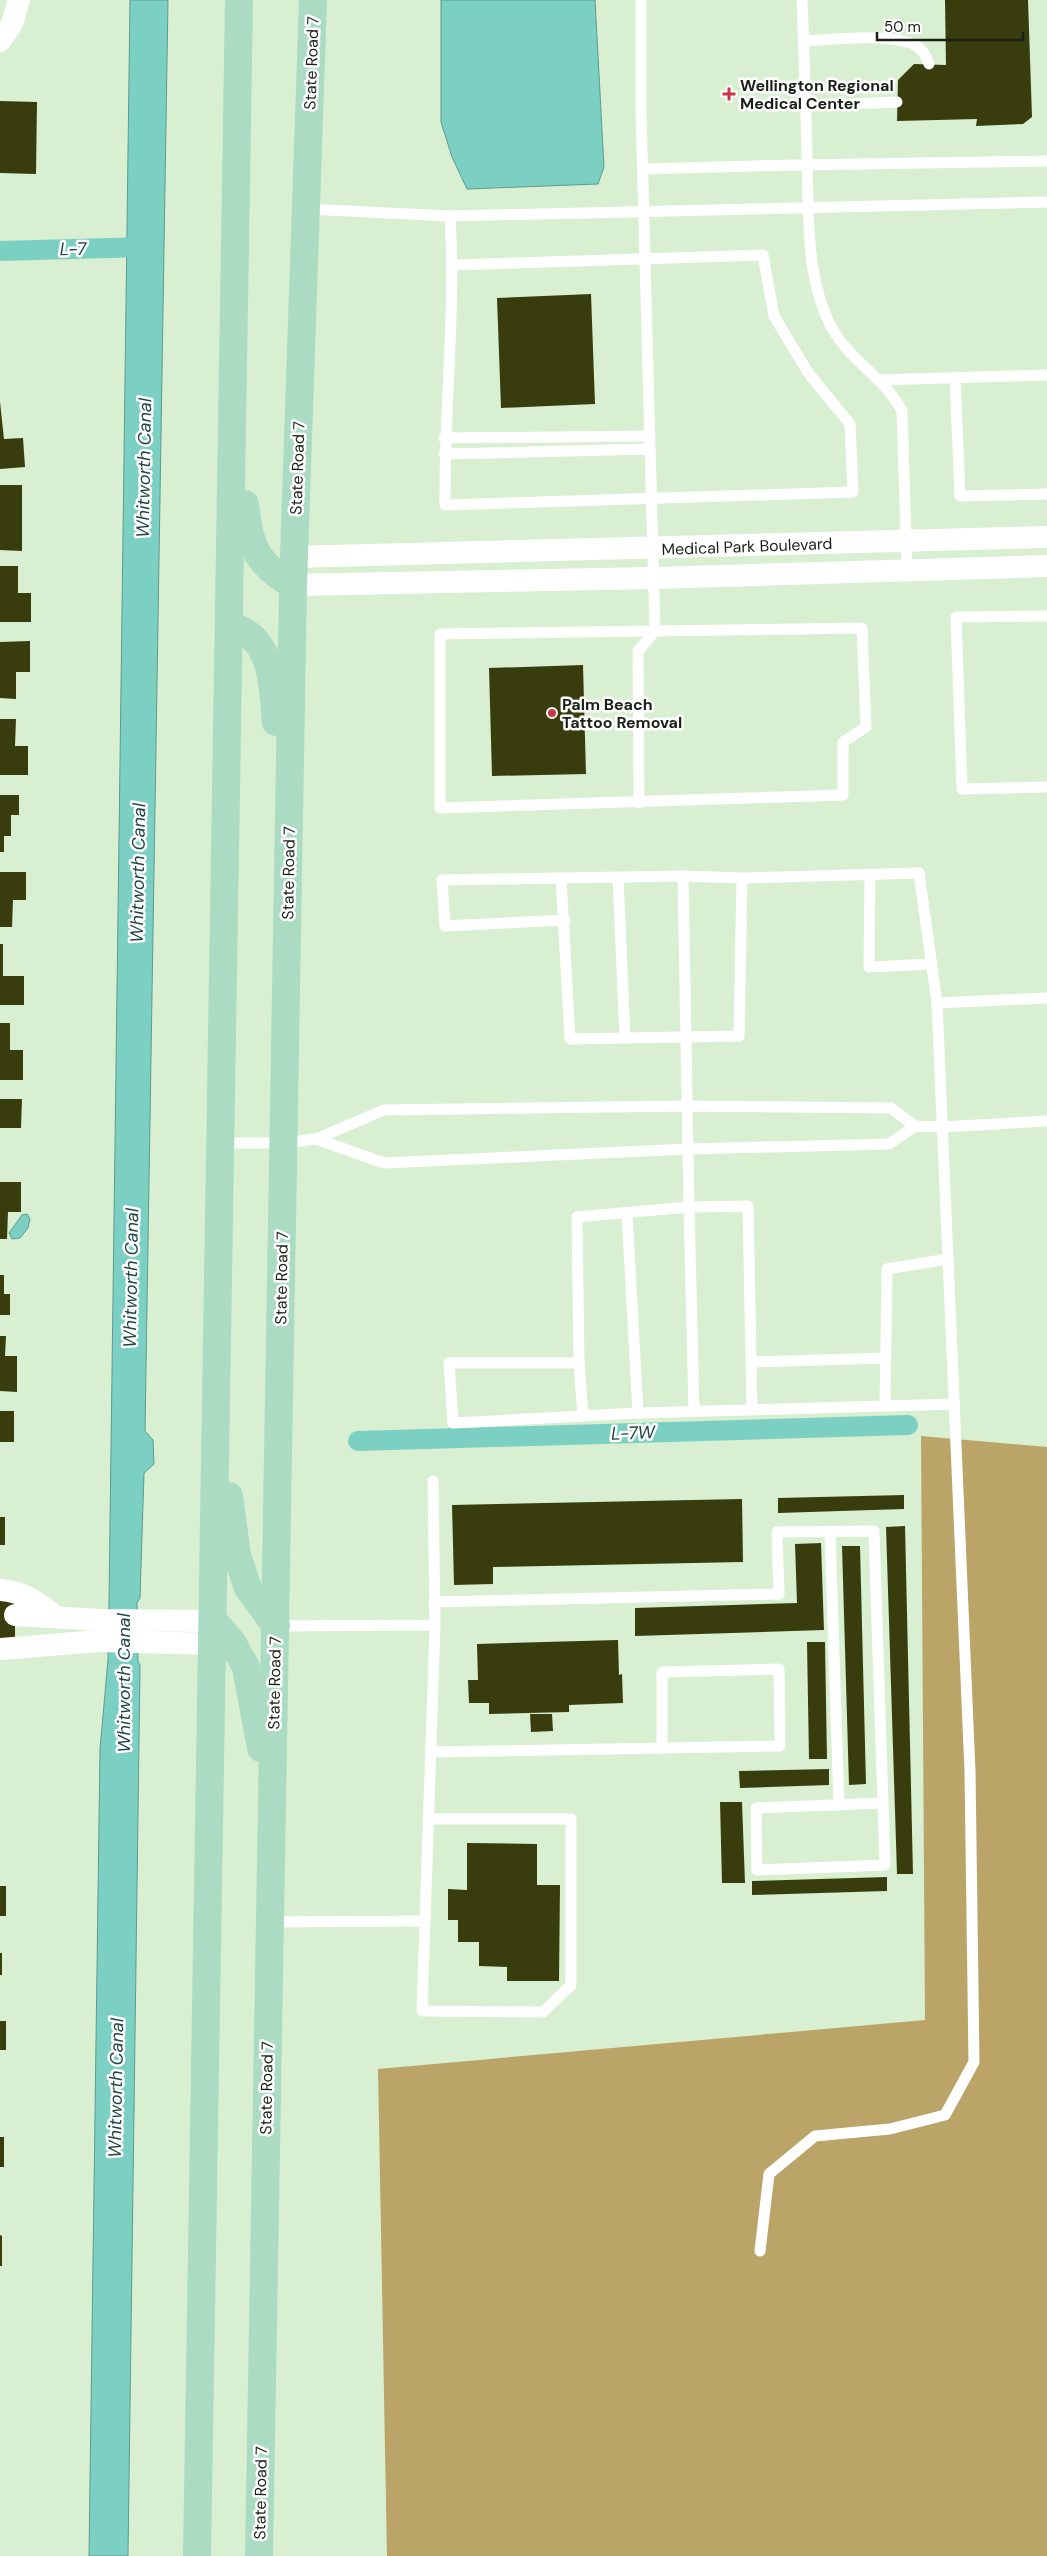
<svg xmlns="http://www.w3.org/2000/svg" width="1047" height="2556" font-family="'DM Sans',sans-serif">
<rect width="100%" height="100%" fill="#d9efd1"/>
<!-- forest -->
<path fill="#baa468" d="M921,1436L1047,1447V2556H387L378,2069L925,2020Z"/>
<!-- water -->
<g fill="#7ccfc3" stroke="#5e9b8f">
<path d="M130,0H168L145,1431L153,1440L154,1464L144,1473L140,1598L137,1603L138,1661L140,1666L128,2556H89L100,1749L108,1660L109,1602Z"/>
<path d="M441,0H595L604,167L598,184L467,189L452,157L441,122Z"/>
<path d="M27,1214L30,1219L28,1228L20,1238L12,1239L9,1233L22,1215Z"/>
</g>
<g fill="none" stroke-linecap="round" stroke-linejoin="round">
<!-- canal -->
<g stroke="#7ccfc3" stroke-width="20">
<path d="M0,251L147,247"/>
<path d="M358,1441L908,1425"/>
</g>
</g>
<!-- building -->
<g fill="#393d0e">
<path d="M945,0H1028L1032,117L1023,124L976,126L977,119L897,121L898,80L914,64L946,65Z"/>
<path d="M0,101L37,102L36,174L0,173Z"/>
<path d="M591,294L595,404L501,408L497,298Z"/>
<path d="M0,402L4,439L23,438L25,467L0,469Z"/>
<path d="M0,485H22V551L0,550Z"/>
<path d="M0,566H18V593H31V622H0Z"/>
<path d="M30,641V672H16V699L0,698V642Z"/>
<path d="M583,665L586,774L492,776L489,668Z"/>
<path d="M0,719H16L15,746H28V775H0Z"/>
<path d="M0,795H19V815H11V836H4V852H0Z"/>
<path d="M0,872H26V900H13L12,927H0Z"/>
<path d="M0,944H3V976H24V1005H0Z"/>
<path d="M0,1023H10V1050H23V1080H0Z"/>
<path d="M0,1099H22L21,1128H0Z"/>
<path d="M0,1182H21V1212H8L7,1239H0Z"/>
<path d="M0,1275H4V1294H10V1315H0Z"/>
<path d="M0,1336H6L5,1356H17V1392L0,1391Z"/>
<rect x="0" y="1411" width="14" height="31"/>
<path d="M904,1495V1509L778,1513V1498Z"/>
<path d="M742,1499L743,1562L493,1567V1584L454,1585L452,1505Z"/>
<rect x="0" y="1517" width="5" height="28"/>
<path d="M905,1526L913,1874H897L886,1527Z"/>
<path d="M821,1543L824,1630L635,1636V1608L797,1603L795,1544Z"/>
<path d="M842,1546H860L866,1784L849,1785Z"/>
<rect x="0" y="1601" width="15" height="37"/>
<path d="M618,1640L619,1675L622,1674L623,1703L569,1705V1712L489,1714V1703H469L468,1680H478L477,1644Z"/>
<path d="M807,1642H825L827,1759H809Z"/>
<path d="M530,1714H552L553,1731L531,1732Z"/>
<path d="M829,1769V1785L740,1788L739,1771Z"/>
<path d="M720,1802H742L745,1883H722Z"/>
<path d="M467,1843L537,1844V1885H560L559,1981H507V1967L479,1966V1942H458V1920H448V1889L467,1890Z"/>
<path d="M887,1877V1891L752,1895V1881Z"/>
<rect x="0" y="1886" width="6" height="30"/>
<rect x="0" y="1953" width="2" height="22"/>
<rect x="0" y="2021" width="6" height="29"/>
<rect x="0" y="2137" width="4" height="30"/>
<path d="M0,2235L2,2236V2266H0Z"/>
</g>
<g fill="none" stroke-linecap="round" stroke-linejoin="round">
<!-- lane -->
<g stroke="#fff" stroke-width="11">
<path d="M802,0C804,53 806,106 807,160C809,215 805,278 832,328C850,361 884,377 902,411L907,570"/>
<path d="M803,41C831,40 894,32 916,46C924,50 926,57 929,64"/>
<path d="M806,106L897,102"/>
<path d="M643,169L795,165L1047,161"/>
<path d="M306,209L450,216L1047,202"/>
<path d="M450,216C456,312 444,408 445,505L853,492L850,424L809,374L774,316L763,255L453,265"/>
<path d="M955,377L960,496L1047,494"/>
<path d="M879,380L1047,375"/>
<path d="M444,438L650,436"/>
<path d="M444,454L650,449"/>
<path d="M1047,616L956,617L962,789L1047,787"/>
<path d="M862,628L866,727L843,742V795L440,808V634Z"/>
<path d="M639,803L638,651L655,631L641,112V0"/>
<path d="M870,874L869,967L932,964"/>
<path d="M683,876L742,878L919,873L937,1003L970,1771L974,2062L945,2115L890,2129L815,2136L769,2174L760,2251"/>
<path d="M618,877L625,1038"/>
<path d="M561,878L683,876L689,1207L748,1206L752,1410"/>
<path d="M565,920L445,926L442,880L561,878L570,1039L739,1036L742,878"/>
<path d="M937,1003L1047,998"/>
<path d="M316,1139L384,1163L688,1149L889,1144L915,1126L941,1127L1047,1121"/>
<path d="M222,1143H283L316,1139L384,1110L687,1106L891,1108L915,1126"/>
<path d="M627,1213L638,1413"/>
<path d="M751,1362L886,1358"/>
<path d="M579,1363H449L453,1423L638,1413L955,1404"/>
<path d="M885,1406L887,1269L948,1259"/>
<path d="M583,1416L579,1363L577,1217L689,1207L694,1411"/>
<path d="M830,1532L839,1805"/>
<path d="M434,1602L779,1594L777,1532L874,1531L885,1865L757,1870L756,1808L883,1803"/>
<path d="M276,1626L435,1625L433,1481"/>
<path d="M431,1752L780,1746L779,1669L662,1672V1748"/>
<path d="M429,1819H571V1985L543,2012L422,2011L435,1625"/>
<path d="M269,1922L425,1921"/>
</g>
<!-- street -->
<g stroke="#fff" stroke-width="22">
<path d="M0,41L12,24L19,0"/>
<path d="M294,557L1047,537"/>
<path d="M293,585L654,578L1047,566"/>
<path d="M0,1590C23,1591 39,1603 56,1617"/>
<path d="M15,1615L100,1620L214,1621"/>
<path d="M0,1649L100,1641L213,1644"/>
</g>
<!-- primary -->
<g stroke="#acdbc3" stroke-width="28">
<path d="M245,504C249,545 256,564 293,585"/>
<path d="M230,625C236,628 243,630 248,634C274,652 273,694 276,722"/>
<path d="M229,1496L237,1555L248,1588L276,1626"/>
<path d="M214,1621L232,1642L246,1667L261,1748"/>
<path d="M197,2556L239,0"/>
<path d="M259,2556L293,585L313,0"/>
</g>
</g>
<!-- markers -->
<g fill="#c73647" stroke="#fff" stroke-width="2">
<path d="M726.5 86.5h5v5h5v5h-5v5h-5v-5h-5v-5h5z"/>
<circle cx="552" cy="713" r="5"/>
</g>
<g text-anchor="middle" stroke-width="5" stroke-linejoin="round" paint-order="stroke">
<!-- street labels -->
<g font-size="16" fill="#192116" stroke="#fff">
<text transform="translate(311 63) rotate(-88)" y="6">State Road 7</text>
<text transform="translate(297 468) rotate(-88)" y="6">State Road 7</text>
<text transform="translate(747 546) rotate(-2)" y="6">Medical Park Boulevard</text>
<text transform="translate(288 873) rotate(-89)" y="6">State Road 7</text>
<text transform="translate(281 1278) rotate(-89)" y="6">State Road 7</text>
<text transform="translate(274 1683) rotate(-89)" y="6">State Road 7</text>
<text transform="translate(266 2088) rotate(-89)" y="6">State Road 7</text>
<text transform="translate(260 2493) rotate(-89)" y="6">State Road 7</text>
</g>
<!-- poi labels -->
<g font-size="16" font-weight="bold" fill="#192116" stroke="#fff" text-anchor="start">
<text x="740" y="91">Wellington Regional<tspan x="740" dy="18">Medical Center</tspan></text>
<text x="562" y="710">Palm Beach<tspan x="562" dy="18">Tattoo Removal</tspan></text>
</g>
<!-- water labels -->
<g font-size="18" font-style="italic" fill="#204742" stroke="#fff">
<text transform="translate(73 249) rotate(-1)" y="6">L-7</text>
<text transform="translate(144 468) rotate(-89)" y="6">Whitworth Canal</text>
<text transform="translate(138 873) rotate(-89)" y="6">Whitworth Canal</text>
<text transform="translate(131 1278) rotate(-89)" y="6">Whitworth Canal</text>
<text transform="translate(633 1433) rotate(-2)" y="6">L-7W</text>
<text transform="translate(124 1683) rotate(-90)" y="6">Whitworth Canal</text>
<text transform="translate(116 2088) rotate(-89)" y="6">Whitworth Canal</text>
</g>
</g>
<!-- scale -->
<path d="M877 32v8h146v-8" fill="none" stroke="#192116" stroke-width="2.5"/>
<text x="884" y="32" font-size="15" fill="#192116" stroke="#ffffff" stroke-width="4" paint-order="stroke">50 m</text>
</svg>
